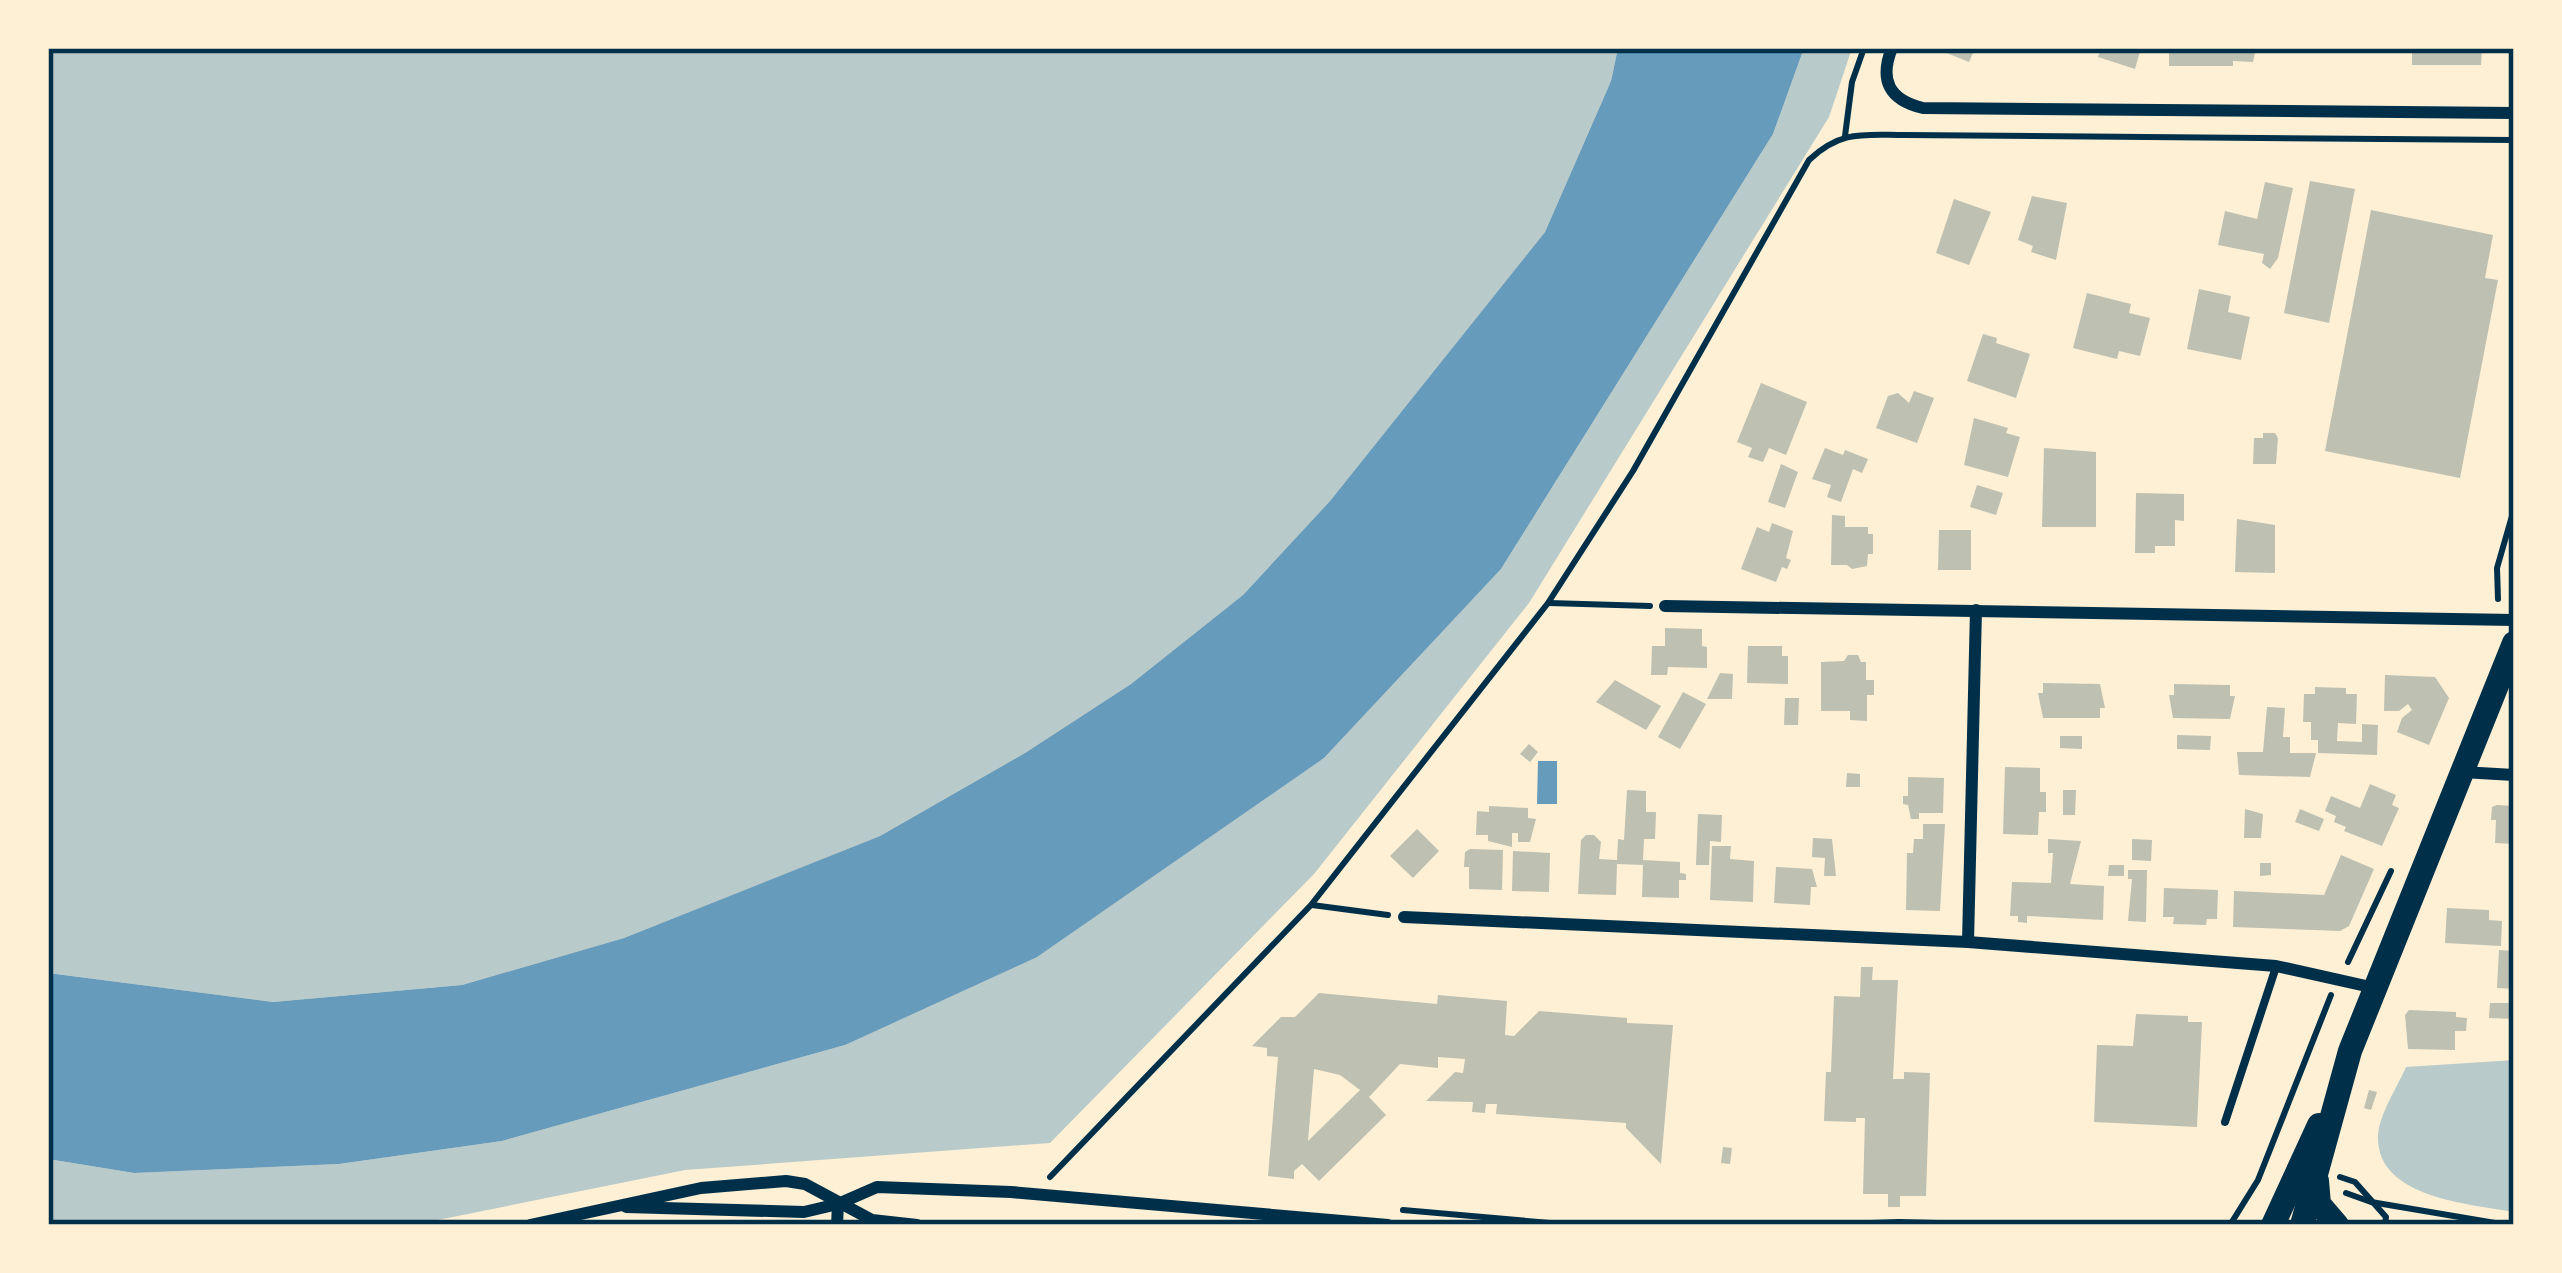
<svg xmlns="http://www.w3.org/2000/svg" width="2562" height="1273" font-family="'Open Sans',sans-serif">
<rect width="100%" height="100%" fill="#fdf0d5"/>
<!-- green -->
<g fill="#b9caca">
<path d="M48,48H1618L1611,81L1545,232L1330,501L1243,595L1131,684L1025,753L880,836L624,938L462,985L273,1002L48,973Z"/>
<path d="M1804,48H1852L1829,117L1529,603L1314,874L1050,1143L685,1170L413,1225H48V1159L134,1173L339,1164L502,1141L845,1045L1324,758L1501,569L1773,134Z"/>
<path d="M2514,1060V1212C2470,1204 2377,1198 2378,1137C2378,1116 2398,1086 2406,1067Z"/>
</g>
<!-- water -->
<g fill="#669bbc">
<path d="M1618,48H1804L1773,134L1501,569L1324,758L1037,957L845,1045L502,1141L339,1164L134,1173L48,1159V973L273,1002L462,985L624,938L880,836L1025,753L1131,684L1243,595L1330,501L1545,232L1611,81Z"/>
<path d="M1538,761H1557V804H1537Z"/>
</g>
<!-- building -->
<g fill="#bec0b2" fill-rule="evenodd">
<path d="M1934,48H1975L1969,62Z"/>
<path d="M2101,48H2141L2135,69L2098,57Z"/>
<path d="M2169,48H2256L2253,62L2233,61V66H2169Z"/>
<path d="M2412,48H2482L2481,65H2412Z"/>
<path d="M2310,181L2355,189L2329,323L2284,313Z"/>
<path d="M2265,182L2293,188L2278,258L2270,269L2262,263L2264,254L2218,245L2225,211L2257,219Z"/>
<path d="M2032,196L2067,203L2056,260L2031,252L2033,246L2018,240Z"/>
<path d="M1954,199L1991,212L1969,265L1936,253Z"/>
<path d="M2371,210L2493,235L2485,278L2498,280L2460,478L2325,451Z"/>
<path d="M2199,289L2231,296L2228,312L2250,317L2241,360L2187,349Z"/>
<path d="M2087,293L2131,304L2129,313L2150,318L2140,356L2119,351L2117,359L2073,348Z"/>
<path d="M1983,334L1997,338L1996,343L2030,354L2016,398L1967,381Z"/>
<path d="M1761,383L1807,402L1786,455L1769,448L1763,462L1748,457L1752,448L1737,442Z"/>
<path d="M1914,391L1934,398L1917,443L1876,428L1888,396L1898,393L1909,403Z"/>
<path d="M1974,418L2008,428L2006,433L2020,437L2008,477L1964,465Z"/>
<path d="M2263,433H2275L2278,438L2276,464H2253L2254,438H2263Z"/>
<path d="M1825,448L1843,455L1845,450L1868,459L1862,473L1853,469L1841,502L1827,497L1831,485L1812,479Z"/>
<path d="M2044,448L2096,452V527H2042Z"/>
<path d="M1781,464L1798,472L1785,508L1768,502Z"/>
<path d="M1977,485L2003,493L1996,515L1970,507Z"/>
<path d="M2136,493L2184,494V521L2175,520V546H2155V553H2135Z"/>
<path d="M1832,515L1845,516V527H1868V534H1873V554H1868L1867,566L1852,569L1847,565H1831Z"/>
<path d="M2237,519L2275,525V573L2235,572Z"/>
<path d="M1772,523L1793,531L1786,558L1791,560L1787,569L1782,567L1776,582L1741,569L1757,527L1769,532Z"/>
<path d="M1939,530H1971V570H1938Z"/>
<path d="M1665,628L1702,629V646L1707,647V668L1668,667L1667,675H1651L1652,646H1665Z"/>
<path d="M1748,646H1782V656H1788V684L1747,683Z"/>
<path d="M1848,655H1858L1861,662H1866V680H1874V695H1867V721L1850,720V711H1821V662L1844,661Z"/>
<path d="M1720,673L1733,674L1732,699H1707Z"/>
<path d="M2385,675L2435,677L2449,698L2429,745L2397,732L2402,718L2412,710L2408,704L2399,711H2384Z"/>
<path d="M1615,680L1661,706L1646,730L1596,702Z"/>
<path d="M2043,683L2100,684L2105,708H2100V718H2043L2038,693H2043Z"/>
<path d="M2174,684L2230,685V696H2235L2230,719L2173,718L2169,695H2174Z"/>
<path d="M2315,687L2346,688V694H2357L2356,724L2338,723L2337,741L2362,742V724L2378,725L2377,755L2318,753V740H2311V722H2303L2304,694H2315Z"/>
<path d="M1683,692L1706,704L1680,749L1658,737Z"/>
<path d="M1785,698H1799L1798,725H1784Z"/>
<path d="M2267,707L2285,708L2283,737H2290V753H2316L2310,777L2239,775L2237,752H2263Z"/>
<path d="M2177,735L2211,736L2210,750L2177,749Z"/>
<path d="M2060,736H2082V749L2060,748Z"/>
<path d="M1529,744L1538,752L1530,762L1520,754Z"/>
<path d="M2005,767L2040,768V792H2046V812H2039L2038,835L2003,834Z"/>
<path d="M1847,773L1860,774V787H1846Z"/>
<path d="M1908,777L1944,778L1943,813H1919V819H1911L1908,805L1903,804V796H1908Z"/>
<path d="M2370,784L2396,795L2392,805L2399,808L2382,846L2344,831L2346,827L2334,822L2336,816L2325,811L2331,796L2360,808Z"/>
<path d="M1627,790L1646,791V812H1656L1655,839H1644L1643,860L1680,862V873L1686,874V880H1679V898L1642,897L1643,865L1617,864L1616,895L1578,894L1581,840L1586,835H1594L1601,842L1599,859L1617,860L1618,839L1624,840Z"/>
<path d="M2063,790H2076L2075,815H2063Z"/>
<path d="M2497,805L2514,806V844L2495,843L2496,820H2491L2492,807Z"/>
<path d="M1489,806L1528,808V818L1536,819L1530,842H1518V833H1512V847L1488,841V835H1476L1477,811L1489,812Z"/>
<path d="M2245,809L2263,814L2261,838H2244Z"/>
<path d="M2300,809L2324,819L2319,831L2295,822Z"/>
<path d="M1698,814L1722,815L1721,842L1710,841L1709,865H1696Z"/>
<path d="M1923,824H1945L1940,911L1906,910L1907,853H1913L1914,839H1923Z"/>
<path d="M1417,829L1439,851L1413,878L1390,856Z"/>
<path d="M1813,838L1832,839L1836,876H1824L1825,858L1812,857Z"/>
<path d="M2048,839L2081,841L2070,884L2104,886L2103,920L2027,916V923L2018,922V916H2010L2012,882L2051,883L2053,853H2048Z"/>
<path d="M2132,839L2152,840L2151,861L2132,860Z"/>
<path d="M1712,846H1731L1730,859L1754,861L1753,902L1710,900Z"/>
<path d="M1470,849L1503,850L1502,890L1469,889V867H1464L1465,852Z"/>
<path d="M1513,851L1550,853L1549,892L1512,891Z"/>
<path d="M2341,855L2374,869L2349,926L2340,931L2233,927L2234,891L2324,895Z"/>
<path d="M2260,863H2271V875L2260,876Z"/>
<path d="M2109,865H2124V876H2108Z"/>
<path d="M1776,867L1812,869L1817,887H1811L1810,905L1774,903Z"/>
<path d="M2128,870H2147L2146,922L2128,921L2132,879H2128Z"/>
<path d="M2164,888L2218,890L2217,919H2207L2206,925L2173,924L2174,917H2163Z"/>
<path d="M2447,908L2489,910V920L2502,921L2501,946L2445,943Z"/>
<path d="M2499,950L2514,951V989L2497,988Z"/>
<path d="M1861,967H1873L1872,980H1898L1893,1079H1904V1072L1930,1073L1926,1196H1900V1207H1888V1194H1863L1865,1118H1856V1122L1824,1121L1826,1072H1831L1834,996L1860,997Z"/>
<path d="M1319,993L1437,1004L1438,995L1507,1001L1505,1035L1514,1036L1539,1011L1627,1018V1023L1673,1025L1661,1164L1626,1128V1123L1496,1114L1497,1104H1486L1485,1113L1472,1112L1473,1102L1426,1101L1455,1072L1463,1073L1465,1059L1438,1057V1068L1400,1064L1369,1097L1386,1115L1319,1181L1302,1164L1294,1171V1179L1268,1176L1278,1057L1267,1056V1048L1252,1046L1281,1017H1295ZM1314,1069L1340,1075L1360,1090L1308,1141Z"/>
<path d="M2490,1003H2514V1019L2489,1018Z"/>
<path d="M2409,1010L2456,1012V1017L2467,1018L2466,1031H2455V1050L2408,1049L2405,1015Z"/>
<path d="M2136,1014L2188,1016V1022H2202L2197,1127L2094,1122L2097,1045L2133,1046Z"/>
<path d="M2369,1090L2377,1092L2371,1110L2364,1108Z"/>
<path d="M1723,1147L1732,1148L1730,1164L1721,1163Z"/>
</g>
<g fill="none" stroke-linecap="round" stroke-linejoin="round">
<!-- path -->
<g stroke="#003049" stroke-width="6">
<path d="M1845,136L1852,82L1864,48"/>
<path d="M2498,599L2497,568L2514,509"/>
<path d="M1549,603L1650,606"/>
<path d="M1312,905L1388,915"/>
<path d="M2348,962L2391,871"/>
<path d="M1050,1177L1311,905L1548,603L1633,471L1809,160C1841,130 1863,135 1904,135L2514,140"/>
<path d="M2340,1177L2355,1182L2386,1217L2385,1225"/>
<path d="M2346,1193L2371,1202L2507,1225"/>
<path d="M1403,1210L1573,1225"/>
<path d="M1816,1225L1899,1222L2013,1225"/>
<path d="M2230,1225L2258,1180L2331,995"/>
</g>
<!-- service -->
<path stroke="#003049" stroke-width="8" d="M2225,1122L2276,967"/>
<!-- minor -->
<g stroke="#003049" stroke-width="12">
<path d="M1892,48C1879,80 1889,100 1923,108L2514,113"/>
<path d="M1665,606L2514,620"/>
<path d="M2462,772L2514,775"/>
<path d="M1404,917L1968,942L2276,966L2375,988"/>
<path d="M1968,942L1976,610"/>
<path d="M626,1207L804,1212L838,1204L877,1187L1011,1192L1388,1225"/>
<path d="M530,1225L701,1188L786,1181L805,1184L872,1220L917,1225"/>
<path d="M837,1225L838,1204"/>
</g>
<!-- secondary -->
<g stroke="#003049" stroke-width="24">
<path d="M2317,1181L2319,1204L2337,1225"/>
<path d="M2273,1225L2319,1125"/>
<path d="M2302,1225L2350,1051L2514,643"/>
</g>
</g>
<!-- border -->
<rect width="2562" height="1273" fill="none" stroke="#fdf0d5" stroke-width="102"/>
<rect x="51" y="51" width="2460" height="1171" fill="none" stroke="#003049" stroke-width="4.5"/>
</svg>
